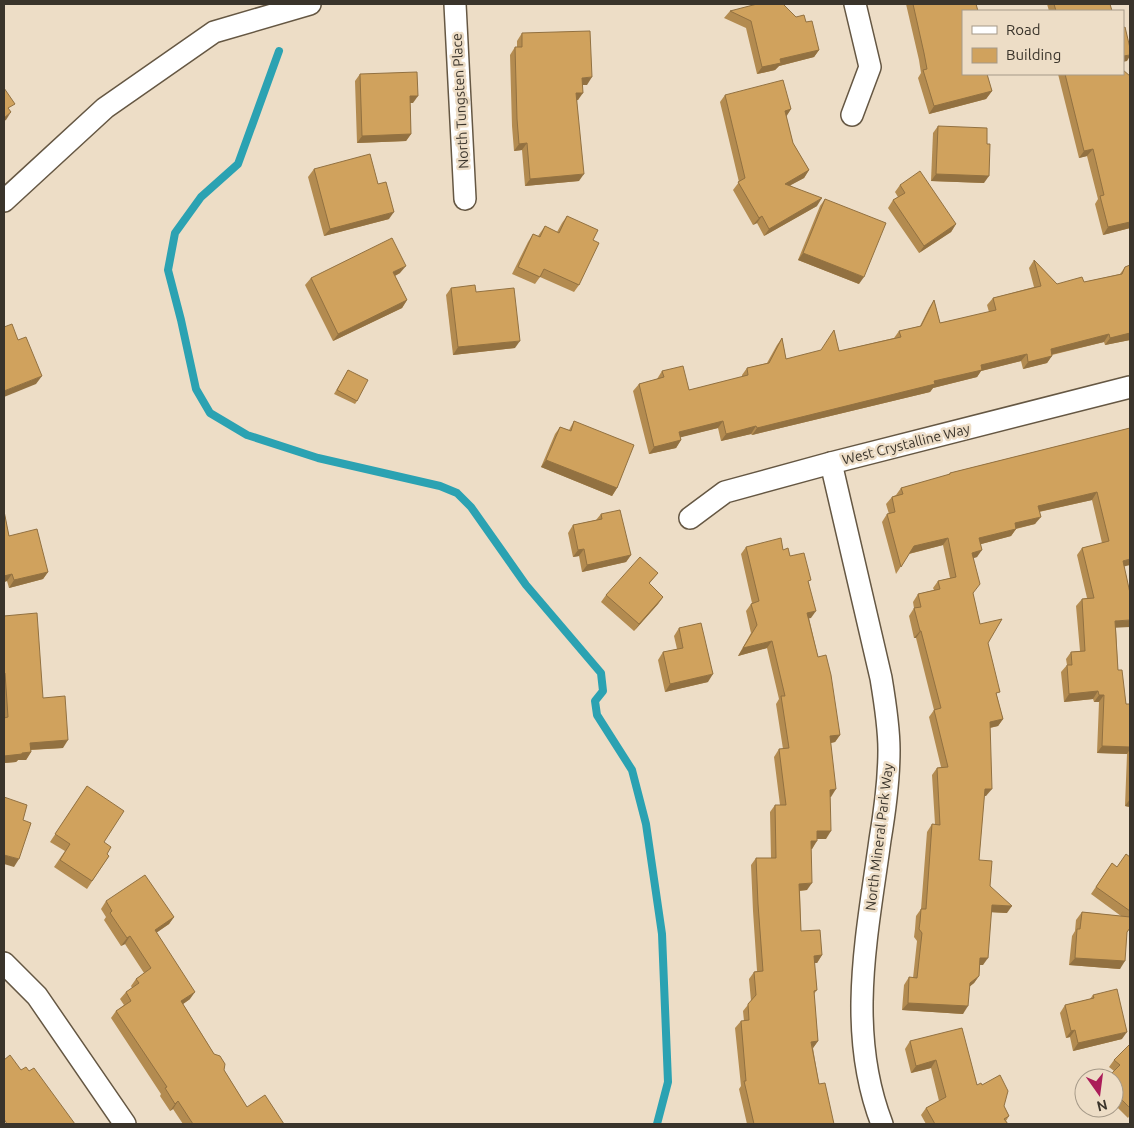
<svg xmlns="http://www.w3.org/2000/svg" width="1134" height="1128" font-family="Ubuntu,sans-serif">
<rect width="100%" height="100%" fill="#edddc6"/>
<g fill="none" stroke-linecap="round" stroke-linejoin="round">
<!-- stream -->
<path stroke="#2ba2b2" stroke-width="8" d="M279,51L238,164L201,197L175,233L168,270L181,320L196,389L210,413L247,435L318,458L440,486L457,493L471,507L526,585L601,673L603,691L595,701L597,715L632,770L646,824L662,934L668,1082L657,1124"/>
<defs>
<g id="street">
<path d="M455,4L465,199"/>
<path d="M852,115L870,67L855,4"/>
<path d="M4,201L105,108L214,32L310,4"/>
<path d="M831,463L881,678C885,702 889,726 889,750C889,780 885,810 880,840C867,936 846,1031 882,1124"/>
<path d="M690,518L725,492L831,463L1130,387"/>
<path d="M4,963L37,996L125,1124"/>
</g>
</defs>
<!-- street casing -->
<use href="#street" stroke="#655743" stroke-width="24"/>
<!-- street -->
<use href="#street" stroke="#fff" stroke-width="21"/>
</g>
<!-- wall -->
<g fill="#b38b50">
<path d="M906,4H976L963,11L992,91L986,99L929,114L918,78L921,73L919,60Z"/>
<path d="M1047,4H1110L1112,11H1049Z"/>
<path d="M730,11L796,17L806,22L819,50L814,57L779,66L775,70L757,74L746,28L724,18Z"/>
<path d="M522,33L587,85H583L578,100H577L579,181L525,186L522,150L514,151L512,126L510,55L515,47H517V41Z"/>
<path d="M360,74L413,103H410L411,134L406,141L357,143L355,81Z"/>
<path d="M1058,74H1123L1130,228L1103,235L1095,204L1098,199L1087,156L1079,158Z"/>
<path d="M725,95L791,109L786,116L793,143L809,170L804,178L790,185L817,206L764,236L757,223L753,225L733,190L739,182L720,102Z"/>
<path d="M938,126L987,144L984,183L931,181L933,133Z"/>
<path d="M314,169L378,184L389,219L324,236L308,177Z"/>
<path d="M900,185L956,224L951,232L919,253L888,208L893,200L898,197L895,192Z"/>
<path d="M825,199L859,284L798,260L820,206Z"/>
<path d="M567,216L593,240L579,285L574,292L540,277L535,284L512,274L528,242L533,234L538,236L545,226L557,232L562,223Z"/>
<path d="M1034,260L1057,284L1084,282L1120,274L1125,267L1130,340L1105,345L1104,342L1052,355L1047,363L1023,369L1021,361L981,371L977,377L933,388L930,392L752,435L751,434L721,441L718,428L680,437L681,440L676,448L649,454L633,391L639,384L657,379L662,371L689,390L742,377V375L747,368L767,363L777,345L782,338L786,359L839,351L894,338L899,331L920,326L929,308L934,300L940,323L989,312L987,305L993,298L1034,287L1029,268Z"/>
<path d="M400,273L395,276L407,300L402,308L333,341L305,285L311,278Z"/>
<path d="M451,288L476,292L515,348L453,355L446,295Z"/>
<path d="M348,370L357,401L355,404L334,394Z"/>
<path d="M574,421L617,488L612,496L541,467L555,434L560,427L569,430Z"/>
<path d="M1130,428L1124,567L1116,628L1118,670L1126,704H1130V807L1125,806L1127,754L1097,753L1099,702H1094L1093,699L1064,702L1061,672L1067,665L1066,659L1071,652L1080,651L1076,606L1082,599L1087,598L1077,555L1082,548L1102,543L1092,500L1039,512L1035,524L1016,529L1011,536L981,544L977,557L973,558V594L980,624L988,643L997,696L1003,719L998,726L990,728L986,796H984L979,860L990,886L1007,913L991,912L983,965H980L979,976L974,983L969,987L963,1014L902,1010L904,985L909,977L913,978L917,941L914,937L915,929L916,916L921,909L927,832L932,824H935L932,775L937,768L941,767L929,717L934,710L916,638H914L909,616L914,608L913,602L918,594L934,590L933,588L938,581L950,578L943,545L909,554L896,574L882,522L887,514H889L886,504L892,497L896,495L901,488L948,475L950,473Z"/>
<path d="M4,511L9,536L48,572L43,579L9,588L7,581L4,582Z"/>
<path d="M601,514L631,555L626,562L582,572L579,556L573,557L568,533L573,525L596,520Z"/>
<path d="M746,547L783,550L790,556L809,583L811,618H809L818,657L840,735L835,742L831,743V797H830L826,839H817L812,849H811L807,890L800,891L801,931L822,955L817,963H814L817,990L814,994L818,1041L813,1048L819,1084L834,1124H747L739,1089L741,1086L735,1028L741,1021H744L743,1011L751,1001L749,979L754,972L757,971L753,911L751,865L756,858H771L770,812L775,805H780L774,757L779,749H783L776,704L779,699L767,648L738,656L751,633L746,611L751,604L752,603L741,554Z"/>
<path d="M658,573L649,584L663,597L658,604L634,631L601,602L606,595Z"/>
<path d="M4,616L43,698L63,748L31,750V752L26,760H18L16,762L4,763Z"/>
<path d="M679,628L708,682L665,692L658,660L663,652L677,649L674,636Z"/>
<path d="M87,786L107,854L109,856L87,889L54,867L65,851L50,842Z"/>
<path d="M1130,857V928L1127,932L1120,969L1069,965L1072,936L1075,931L1076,920L1082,912L1121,916L1091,894L1112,863L1117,867Z"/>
<path d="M106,901L174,917L169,924L156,933L190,999L183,1004L247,1107L284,1124H183L173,1109L170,1111L160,1096L161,1094L111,1018L116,1011L124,1005L120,999L126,992L132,988L131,986L136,979L144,973L125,944L121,946L104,920L106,917L101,909Z"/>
<path d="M1093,995L1122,1039L1073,1051L1070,1037L1066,1038L1060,1013L1065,1005L1090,999Z"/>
<path d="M910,1041L977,1085H982L1004,1106L1009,1116L1006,1121L1008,1124H926L921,1115L926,1108L939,1101L931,1068L911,1073L905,1049Z"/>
<path d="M1130,1044V1115L1128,1118L1116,1106L1114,1108V1071L1109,1067L1114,1060Z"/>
<path d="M1098,1108H1114L1106,1116Z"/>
</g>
<!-- shaded-wall -->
<g fill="#927141">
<path d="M819,50L814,57L779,66L775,70L757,74L762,67L780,59Z"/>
<path d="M1130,55V56L1127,61L1123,62V56Z"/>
<path d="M592,77L587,85H577L582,78Z"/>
<path d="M992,91L986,99L929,114L934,106Z"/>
<path d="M576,93H583L578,100L571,101Z"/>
<path d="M410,96H418L413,103H404Z"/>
<path d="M791,109L786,117L785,111Z"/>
<path d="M11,112L6,120L4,121V118Z"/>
<path d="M411,134L406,141L357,143L362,136Z"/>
<path d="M527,143L522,150L514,151L519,144Z"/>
<path d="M1093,149L1087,156L1079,158L1084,151Z"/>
<path d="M809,170L804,178L780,191L785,184Z"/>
<path d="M584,174L579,181L525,186L530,179Z"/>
<path d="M936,174L989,176L984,183L931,181Z"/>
<path d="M822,198L817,206L764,236L769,229Z"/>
<path d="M394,212L389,219L324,236L330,229Z"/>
<path d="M762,216L757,223L753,225L759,218Z"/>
<path d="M1130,222V228L1103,235L1108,227Z"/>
<path d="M956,224L951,232L919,253L924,246Z"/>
<path d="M803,253L864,277L859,284L798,260Z"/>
<path d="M406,266L400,273L388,279L393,272Z"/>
<path d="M407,300L402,308L333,341L338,334Z"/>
<path d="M1130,332V340L1105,345L1110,338Z"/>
<path d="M1109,334L1104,342L1045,356L1051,349Z"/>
<path d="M520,341L515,348L453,355L458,347Z"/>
<path d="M1027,354L1021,361L981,371L977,377L933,388L930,392L752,435L757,428L934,381L981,365Z"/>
<path d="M1052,356L1047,363L1023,369L1028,362Z"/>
<path d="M42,376L36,384L4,397V391Z"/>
<path d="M723,421L718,428L674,439L679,432Z"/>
<path d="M756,426L751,434L721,441L726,434Z"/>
<path d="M681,440L676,448L649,454L654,447Z"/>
<path d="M546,460L617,488L612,496L541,467Z"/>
<path d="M1097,492L1092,500L1033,513L1038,506Z"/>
<path d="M1041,517L1035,524L1010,530L1015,523Z"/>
<path d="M1016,529L1011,536L974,546L979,538Z"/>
<path d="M948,538L943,545L908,554L914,546Z"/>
<path d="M584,549L579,556L573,557L578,550Z"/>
<path d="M982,550L977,557L967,560L972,553Z"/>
<path d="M631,555L626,562L582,572L587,565Z"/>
<path d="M1130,559V565L1118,568L1123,561Z"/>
<path d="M48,572L43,579L9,588L14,580Z"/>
<path d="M12,574L7,581L4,582V576Z"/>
<path d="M663,597L658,604L634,631L639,624Z"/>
<path d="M816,611L811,618L802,620L807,613Z"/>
<path d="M1130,620V627L1110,628L1115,621Z"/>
<path d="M920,631H921L916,638H914Z"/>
<path d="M772,641L767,648L738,656L743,648Z"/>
<path d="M713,674L708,682L665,692L670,684Z"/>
<path d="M1098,691L1093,699L1064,702L1069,694Z"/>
<path d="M1099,695H1104L1099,702H1094Z"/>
<path d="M1003,719L998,726L984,729L990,722Z"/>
<path d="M840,735L835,742L825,744L830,736Z"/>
<path d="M68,740L63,748L25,750L30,743Z"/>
<path d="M1102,746L1130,747V749L1127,754L1097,753Z"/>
<path d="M31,752L26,760H18L16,762L4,763V756Z"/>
<path d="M836,789L831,797H825L830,790Z"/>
<path d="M985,789H992L986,796H980Z"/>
<path d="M1130,799V807L1125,806Z"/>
<path d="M817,831H831L826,839H812Z"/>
<path d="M811,841H817L812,849H806Z"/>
<path d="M4,855L19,859L14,867L4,864Z"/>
<path d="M812,883L807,890L794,891L799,884Z"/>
<path d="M992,905L1012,906L1007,913L987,912Z"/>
<path d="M174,917L169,924L150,937L155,930Z"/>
<path d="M130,936L125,944L121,946L127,938Z"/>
<path d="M822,955L817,963H808L814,956Z"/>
<path d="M980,958H988L983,965H975Z"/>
<path d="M1075,958L1125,961L1120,969L1069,965Z"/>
<path d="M979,976L974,983L964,991L970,983Z"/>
<path d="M195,992L190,999L176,1009L181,1001Z"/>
<path d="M908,1003L968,1006L963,1014L902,1010Z"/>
<path d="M1075,1030L1070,1037L1066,1038L1071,1031Z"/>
<path d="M1127,1032L1122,1039L1073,1051L1078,1043Z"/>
<path d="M818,1041L813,1048L811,1042Z"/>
<path d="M936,1060L931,1068L911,1073L916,1066Z"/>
<path d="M178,1101L173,1109L170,1111L175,1104Z"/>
</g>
<!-- building -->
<g fill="#d0a25d" stroke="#927141">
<path d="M757,4H783L796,17L804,15L806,22L812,21L819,50L780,59L781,63L762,67L751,21L730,11Z"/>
<path d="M913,4H976L978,11H963V74H987L992,91L934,106L923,70L927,69L924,53Z"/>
<path d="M1054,4H1110L1112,11H1056Z"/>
<path d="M1125,27L1130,48V55L1123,56V28Z"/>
<path d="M590,31L592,77L582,78L583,93H576L584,174L530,179L527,143L519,144L517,119L515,47H522V33Z"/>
<path d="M1123,70L1130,76V222L1108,227L1100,196L1104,195L1093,149L1084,151L1065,74H1123Z"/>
<path d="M417,72L418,96H410L411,134L362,136L360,74Z"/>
<path d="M783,80L791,109L785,111L793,143L809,170L785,184L822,198L769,229L762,216L759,218L738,182L745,178L725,95Z"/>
<path d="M4,88L15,104L8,108L11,112L4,118Z"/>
<path d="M938,126L987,128V144H990L989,176L936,174Z"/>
<path d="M370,154L378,184L386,182L394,212L330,229L314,169Z"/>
<path d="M920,171L956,224L924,246L893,200L905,193L900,185Z"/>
<path d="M825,199L886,223L864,277L803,253Z"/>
<path d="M567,216L598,230L593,240L599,243L579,285L544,269L540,277L518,267L533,234L540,237L545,226L559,233Z"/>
<path d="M392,238L406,266L393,272L407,300L338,334L311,278Z"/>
<path d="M1034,260L1057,284L1082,277L1084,282L1122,274L1125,267L1130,265V333L1110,338L1109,334L1051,349L1052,356L1028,362L1027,354L981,365L982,370L934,381L935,384L757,428L756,426L726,434L723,421L679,432L681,440L654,447L639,384L664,377L662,371L683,366L689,390L748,375L747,368L769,363L782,338L786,359L821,350L834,330L839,351L901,337L899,331L921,326L934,300L940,323L996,310L993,298L1041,286Z"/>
<path d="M475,285L476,292L514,288L520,341L458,347L451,288Z"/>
<path d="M12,324L18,340L26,337L42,376L4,391V327Z"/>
<path d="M348,370L368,380L357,401L337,390Z"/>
<path d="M574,421L634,445L617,488L546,460L560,427L571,431Z"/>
<path d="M1130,428V559L1123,561L1130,593V620L1115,621L1118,670H1122L1126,704H1130V747L1102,746L1104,695H1099L1098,691L1069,694L1067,665H1072L1071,652L1085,651L1082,599L1094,598L1082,548L1109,541L1097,492L1038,506L1041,517L1015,523L1016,529L979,538L982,550L972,553L980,584L973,593L980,624L1002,619L988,643L1000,692L996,693L1003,719L990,722L992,789H985L979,860L992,861L990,886L1012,906L992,905L988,958H980L979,976L970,983L968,1006L908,1003L909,977L917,978L922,933L919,929L920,922L921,909H926L932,824L940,825L937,768L948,767L934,710L941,708L921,631H920L914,608L921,607L918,594L940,589L938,581L956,577L948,538L914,546L901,567L887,514L895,512L892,497L903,494L901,488L950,474V473Z"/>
<path d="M620,510L631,555L587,565L584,549L578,550L573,525L602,519L601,514Z"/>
<path d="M4,511L9,536L37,529L48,572L14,580L12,574L4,576Z"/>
<path d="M781,538L783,550L788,548L790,556L804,553L811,580L808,581L816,611L807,613L818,657L826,655L831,675L840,735L830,736L836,789L830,790L831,831H817V841H811L812,883L799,884L801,931L820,930L822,955L814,956L817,990L814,991L818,1041L811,1042L819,1084L825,1083L834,1124H754L744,1081H746L741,1021L749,1020L748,1004L756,995L754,972L763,971L758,904L756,858H776L775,805H786L779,749L789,748L781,696H785L772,641L743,648L757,625L751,604L759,601L746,547Z"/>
<path d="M640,557L658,573L649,583L663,597L639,624L606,595Z"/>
<path d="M37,613L43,698L65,696L68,740L30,743L31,752L22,753V754L4,756V718L8,717L5,673H4V616Z"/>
<path d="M701,623L713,674L670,684L663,652L683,648L679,628Z"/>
<path d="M87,786L124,811L104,842L111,847L107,854L109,856L92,881L60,860L70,844L55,834Z"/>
<path d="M4,797L27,805L23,820L31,823L19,859L4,855Z"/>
<path d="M1126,854L1130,857V911L1096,887L1112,863L1117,867Z"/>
<path d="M145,875L174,917L155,930L195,992L181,1001L214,1054L220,1056L225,1064L224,1070L247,1107L265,1095L284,1124H193L178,1101L175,1104L165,1088L167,1087L116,1011L131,1001L126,992L139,983L136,979L151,968L130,936L127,938L110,913L112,911L106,901Z"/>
<path d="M1082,912L1130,917V928L1127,932L1125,961L1075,958L1077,929H1080Z"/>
<path d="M1117,989L1127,1032L1078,1043L1075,1030L1071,1031L1065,1005L1094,998L1093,995Z"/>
<path d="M962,1028L977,1085L981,1083L982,1085L1000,1075L1008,1091L1004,1106L1009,1116L1004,1119L1008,1124H935L926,1108L946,1097L936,1060L916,1066L910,1041Z"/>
<path d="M1130,1044V1108L1121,1099L1114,1106V1078H1107L1120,1065L1114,1060Z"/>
<path d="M10,1055L21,1070L26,1067L29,1071L34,1068L75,1124H7L4,1119V1060Z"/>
</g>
<g text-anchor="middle" stroke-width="5" stroke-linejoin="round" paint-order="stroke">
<!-- street labels -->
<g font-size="14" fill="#3a342b" stroke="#edddc6">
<text transform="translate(460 101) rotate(-93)" y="5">North Tungsten Place</text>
<text transform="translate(906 444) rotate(-14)" y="5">West Crystalline Way</text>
<text transform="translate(879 837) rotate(-83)" y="5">North Mineral Park Way</text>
</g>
</g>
<!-- border -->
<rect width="1134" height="1128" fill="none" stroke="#3a342b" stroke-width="10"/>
<!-- legend -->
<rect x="962" y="10" width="162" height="65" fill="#edddc6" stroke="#a59988"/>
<rect x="972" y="26" width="25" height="8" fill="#ffffff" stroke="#a59988"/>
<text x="1006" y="35" font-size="15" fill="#3a342b">Road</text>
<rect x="972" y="48" width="25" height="15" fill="#d0a25d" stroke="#a59988"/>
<text x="1006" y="60" font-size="15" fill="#3a342b">Building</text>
<!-- north arrow -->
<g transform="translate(1099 1093) rotate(166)"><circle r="24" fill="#edddc6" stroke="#a59988"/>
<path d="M0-4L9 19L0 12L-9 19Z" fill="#ab1c59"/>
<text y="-8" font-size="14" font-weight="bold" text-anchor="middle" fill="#3a342b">N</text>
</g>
</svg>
